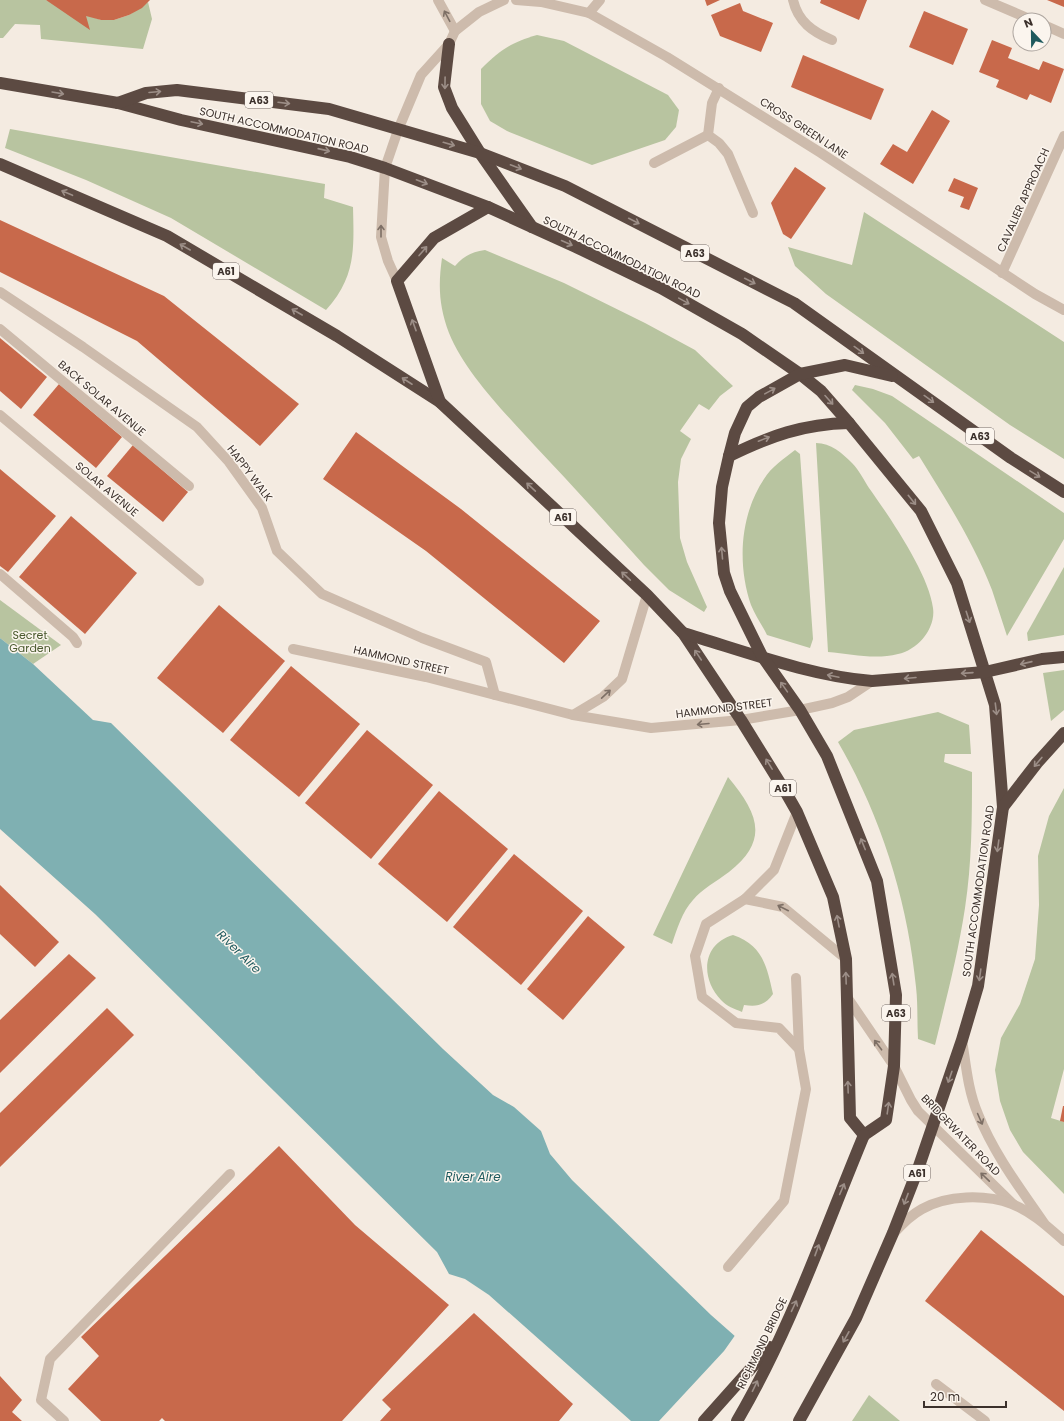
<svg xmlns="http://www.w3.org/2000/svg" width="1064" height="1421" font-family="Poppins,sans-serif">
<rect width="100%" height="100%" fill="#f4ebe1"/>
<!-- green -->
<g fill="#b8c4a0">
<path d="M0,0H46L101,20H114L129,15L148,2L152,19L143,49L41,39L40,25L15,24L3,38H0Z"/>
<path d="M537,35L564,41L668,95L679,110L676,127L665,140L592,165L507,131L490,121L481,104V69C500,50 510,43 537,35Z"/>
<path d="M10,129L325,184L324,198L353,207C354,249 356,277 326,310L171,218L86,180L5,148Z"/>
<path d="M864,212L1064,342V459L1010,425L826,294L795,266L788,247L852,265Z"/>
<path d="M485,250L564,283L645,323L695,350L733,386L720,396L709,410L699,404L680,431L691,439L681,459L678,482L680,538L687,562L707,607L704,612L669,590L644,565C608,525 572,485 535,446C506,414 465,373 449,333C439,306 438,286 442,258L455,266C464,256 471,252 485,250Z"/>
<path d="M855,385L873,389L892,396L1064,513V539L1007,636C1002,621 997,605 992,590C974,543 945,498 919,456L913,459L885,423L852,390Z"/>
<path d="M816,443C831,443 842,453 852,463C859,470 864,480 869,488C889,516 929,574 933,608C936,628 918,650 898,654C875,660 851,654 828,652Z"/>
<path d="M795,450L800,454L813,639L810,648L767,635C762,625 755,615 751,605C737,564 740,515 764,479C771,467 785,458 795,450Z"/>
<path d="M1064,567V635L1028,641L1027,633Z"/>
<path d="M0,600L61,645L33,664L0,638Z"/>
<path d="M1064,670V710L1051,721L1043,673Z"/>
<path d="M938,712L969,725L971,754H945L944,762L972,772C972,818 972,863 965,908C958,954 946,1000 935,1045L918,1039C917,1022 918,1004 916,987C908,902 881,816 838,742L854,730Z"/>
<path d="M728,777C758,813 770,840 729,872C717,881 702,889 693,900C682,912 677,929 672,944L653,935Z"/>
<path d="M1064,788V1069L1051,1118L1064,1122V1194L1023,1152L1010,1130L1000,1101L995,1070L1001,1038L1020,1004L1035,959L1039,905L1038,856L1049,816Z"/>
<path d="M733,935C763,945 767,967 773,994C765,1005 758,1007 744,1005L742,1012C735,1009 726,1006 721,1000C700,978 702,944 733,935Z"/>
<path d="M869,1395L900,1421H852Z"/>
</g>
<!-- water -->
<path fill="#7fb0b2" d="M0,638L33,664L93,720L111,723L443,1049L493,1095L514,1107L541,1131L550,1154L572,1180L711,1315L831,1421H631L489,1295L465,1279L449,1274L437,1252L95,914L0,829Z"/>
<!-- pier -->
<path fill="#f4ebe1" d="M736,1334L833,1420V1421H659L724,1351Z"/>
<!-- building -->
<g fill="#c8694b">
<path d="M46,0H150L142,8L129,15L114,20H101L86,16L90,30Z"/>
<path d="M705,0H720L707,6Z"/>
<path d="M821,0H867L859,20L820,3Z"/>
<path d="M1047,0H1064V7Z"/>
<path d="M740,3L743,11L773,23L761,52L720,36L711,15Z"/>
<path d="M924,11L968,29L953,65L909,47Z"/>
<path d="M992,40L1012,48L1008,58L1039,70L1043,61L1064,69L1051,103L1030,94L1027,100L996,87L999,80L979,72Z"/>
<path d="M803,55L884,89L871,120L791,87Z"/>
<path d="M932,110L950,121L913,184L880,164L893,144L907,152Z"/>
<path d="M795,167L826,188L791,239L783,234L771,203Z"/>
<path d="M954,178L978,188L969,210L960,207L964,197L948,191Z"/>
<path d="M0,220L164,296L299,404L260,446L137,341L0,272Z"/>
<path d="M0,338L47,377L21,409L0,391Z"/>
<path d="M59,384L122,437L96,468L33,415Z"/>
<path d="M356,432L461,509L600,621L564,663L426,551L323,479Z"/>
<path d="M133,445L188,492L163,522L107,476Z"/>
<path d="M0,469L56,516L8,572L0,566Z"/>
<path d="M71,516L137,573L85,634L19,577Z"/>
<path d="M219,605L285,661L223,733L157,678Z"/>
<path d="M291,666L360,724L299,797L230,740Z"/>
<path d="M367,730L433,785L371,859L305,803Z"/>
<path d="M439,791L508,849L447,922L378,864Z"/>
<path d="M514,854L583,911L521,985L453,927Z"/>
<path d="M0,885L59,942L35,967L0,934Z"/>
<path d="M588,916L625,947L563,1020L527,989Z"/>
<path d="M69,954L96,978L0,1073V1020Z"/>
<path d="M107,1008L134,1035L0,1167V1113Z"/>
<path d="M1063,1106H1064V1122L1060,1121Z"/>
<path d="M279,1146L355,1225L449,1305L342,1421H165L162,1418L159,1421H101L68,1389L99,1356L81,1337Z"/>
<path d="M981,1230L1064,1296V1411L925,1301Z"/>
<path d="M474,1313L573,1404L559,1421H380L391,1409L382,1400Z"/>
<path d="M0,1376L22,1400L12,1412L22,1421H0Z"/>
</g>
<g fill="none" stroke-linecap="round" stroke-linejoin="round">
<!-- minor -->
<g stroke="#cdbbac" stroke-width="10">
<path d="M438,0L455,31"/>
<path d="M516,0L541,2L589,13L667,57L821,153L1035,294L1064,310"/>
<path d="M793,0C798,22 813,32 832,40"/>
<path d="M985,0L1032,20"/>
<path d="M589,13L600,0"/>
<path d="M1044,25L1064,34"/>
<path d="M719,88L712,103L708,135L719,143L728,154L753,213"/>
<path d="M654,163L708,135"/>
<path d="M1002,273L1064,136"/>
<path d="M397,281L388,261L381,237L385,168L398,130L421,75L449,44L455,31L479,12L504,0"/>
<path d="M0,292L83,347L197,427L229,462L262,508L277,551L322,594L422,638L486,662L495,695"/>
<path d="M0,329L189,486"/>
<path d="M0,415L199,581"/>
<path d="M0,574L73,637L77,643"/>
<path d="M293,649L426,677L573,715L651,728L741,720L800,710L832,703L848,697L872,681"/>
<path d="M573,715L603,697L622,679L647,595"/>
<path d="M797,812L774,870L745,899L783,907L846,959"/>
<path d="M796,978L799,1049"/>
<path d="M847,997L894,1066L911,1100L918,1111L1013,1204"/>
<path d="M962,1040C966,1065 968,1091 978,1114C994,1154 1020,1188 1044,1223"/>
<path d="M894,1233C902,1224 911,1215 922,1209C947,1195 985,1194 1012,1204C1032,1212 1048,1227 1064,1241"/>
<path d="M728,1267L784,1201L806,1089L799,1049L779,1028L736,1023L702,997L695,956L706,924L745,899"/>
<path d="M936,1384L985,1421"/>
<path d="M64,1421L41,1400L50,1359L230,1174"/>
</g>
<!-- highway -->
<g stroke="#5c4a42" stroke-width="12">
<path d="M449,44L444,87L452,108L480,153L532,227"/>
<path d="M0,83L118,103L181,120L350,157L385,168L488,207L576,247L661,288L742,334L800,374L821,391L849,423L921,511L957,583L995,705L1003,807L978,986L962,1040L918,1169L893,1233L856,1318L799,1421"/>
<path d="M118,103L146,93L177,90L329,109L480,153L565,186L794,303L1011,458L1064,492"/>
<path d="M0,164L167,236L337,336L440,402L647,595L683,633L741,720L785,791L797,812L833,897L846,959L850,1118L864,1135"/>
<path d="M440,402L397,281L434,238L488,207"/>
<path d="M729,456C770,436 803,424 849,423"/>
<path d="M683,633C744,651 810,676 872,681L985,672L1042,659L1064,657"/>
<path d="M1003,807L1037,763L1064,733"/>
<path d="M864,1135L886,1120L894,1066L896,995L877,881L827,756L800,710L762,656L730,591L724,573L719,523L722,487L729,456L735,433L747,407L759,397L800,374L845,365L892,376"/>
<path d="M704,1421L770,1347"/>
<path d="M737,1421C790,1331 824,1231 864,1135"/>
</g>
</g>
<!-- one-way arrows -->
<defs><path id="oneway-shaft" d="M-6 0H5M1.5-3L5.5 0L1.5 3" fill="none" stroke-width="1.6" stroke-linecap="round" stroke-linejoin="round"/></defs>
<g stroke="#7d6f65">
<use href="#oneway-shaft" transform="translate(447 16) rotate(-118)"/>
<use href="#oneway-shaft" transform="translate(381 231) rotate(-90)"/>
<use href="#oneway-shaft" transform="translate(606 694) rotate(-43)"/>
<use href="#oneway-shaft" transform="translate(703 724) rotate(175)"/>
<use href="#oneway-shaft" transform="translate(783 908) rotate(-153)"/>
<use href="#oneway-shaft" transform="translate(878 1045) rotate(-127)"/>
<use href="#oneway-shaft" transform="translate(980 1119) rotate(66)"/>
<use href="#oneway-shaft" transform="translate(985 1177) rotate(-136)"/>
</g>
<g stroke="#9c8e87">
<use href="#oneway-shaft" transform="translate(445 83) rotate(91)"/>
<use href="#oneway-shaft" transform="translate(155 92) rotate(-5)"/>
<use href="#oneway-shaft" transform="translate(58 93) rotate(10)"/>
<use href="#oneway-shaft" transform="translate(284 103) rotate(7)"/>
<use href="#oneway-shaft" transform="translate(197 123) rotate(12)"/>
<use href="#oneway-shaft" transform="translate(449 144) rotate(16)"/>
<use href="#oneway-shaft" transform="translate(324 150) rotate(13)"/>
<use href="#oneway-shaft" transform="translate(516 167) rotate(21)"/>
<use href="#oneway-shaft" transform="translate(422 182) rotate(21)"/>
<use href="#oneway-shaft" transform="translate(67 193) rotate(-157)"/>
<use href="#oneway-shaft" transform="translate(634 221) rotate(27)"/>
<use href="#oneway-shaft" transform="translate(567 243) rotate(24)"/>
<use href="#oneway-shaft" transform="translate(185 247) rotate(-150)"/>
<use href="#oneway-shaft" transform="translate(423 251) rotate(-49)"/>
<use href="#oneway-shaft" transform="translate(750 281) rotate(27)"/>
<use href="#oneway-shaft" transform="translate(684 301) rotate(29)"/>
<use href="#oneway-shaft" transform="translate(297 312) rotate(-150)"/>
<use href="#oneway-shaft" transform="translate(414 325) rotate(-110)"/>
<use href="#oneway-shaft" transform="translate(859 350) rotate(36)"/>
<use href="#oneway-shaft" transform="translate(407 381) rotate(-147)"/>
<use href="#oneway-shaft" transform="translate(770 391) rotate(-29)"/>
<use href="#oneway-shaft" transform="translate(929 399) rotate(36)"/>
<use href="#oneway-shaft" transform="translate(829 400) rotate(48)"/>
<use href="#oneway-shaft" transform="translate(764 439) rotate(-21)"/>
<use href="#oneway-shaft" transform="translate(1035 474) rotate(32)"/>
<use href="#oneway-shaft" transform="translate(531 487) rotate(-137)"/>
<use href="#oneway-shaft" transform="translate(912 500) rotate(51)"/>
<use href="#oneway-shaft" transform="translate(722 553) rotate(-95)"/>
<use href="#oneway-shaft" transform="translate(626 576) rotate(-137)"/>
<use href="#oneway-shaft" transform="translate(968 617) rotate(72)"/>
<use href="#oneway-shaft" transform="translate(698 655) rotate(-124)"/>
<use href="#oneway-shaft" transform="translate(1026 663) rotate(167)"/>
<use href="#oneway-shaft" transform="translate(967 673) rotate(176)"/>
<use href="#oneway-shaft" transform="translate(833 676) rotate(-168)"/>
<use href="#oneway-shaft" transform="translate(910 678) rotate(175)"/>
<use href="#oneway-shaft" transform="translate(784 687) rotate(-125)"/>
<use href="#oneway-shaft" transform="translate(996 709) rotate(83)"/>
<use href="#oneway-shaft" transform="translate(1038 762) rotate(130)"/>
<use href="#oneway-shaft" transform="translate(769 764) rotate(-122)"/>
<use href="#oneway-shaft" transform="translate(863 844) rotate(-112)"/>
<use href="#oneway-shaft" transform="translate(998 846) rotate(98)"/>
<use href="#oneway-shaft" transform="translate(838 921) rotate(-101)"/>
<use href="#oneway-shaft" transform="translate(980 975) rotate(98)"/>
<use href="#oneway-shaft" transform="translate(846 978) rotate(-92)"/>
<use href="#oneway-shaft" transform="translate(893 979) rotate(-99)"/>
<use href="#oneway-shaft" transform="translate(950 1077) rotate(109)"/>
<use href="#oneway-shaft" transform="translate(848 1087) rotate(-92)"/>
<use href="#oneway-shaft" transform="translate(888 1108) rotate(-82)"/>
<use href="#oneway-shaft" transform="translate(842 1189) rotate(-67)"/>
<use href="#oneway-shaft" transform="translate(906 1199) rotate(111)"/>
<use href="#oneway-shaft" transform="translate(817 1250) rotate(-70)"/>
<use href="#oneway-shaft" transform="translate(794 1306) rotate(-65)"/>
<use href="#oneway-shaft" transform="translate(846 1337) rotate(119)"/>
<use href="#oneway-shaft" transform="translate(755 1386) rotate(-64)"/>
</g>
<g text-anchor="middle" stroke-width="3" stroke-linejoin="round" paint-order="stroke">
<!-- shield labels -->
<g fill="#fbf5ee" stroke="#756b66" stroke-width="1">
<rect x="245" y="92" width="28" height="16" rx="3"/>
<rect x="681" y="245" width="28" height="16" rx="3"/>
<rect x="213" y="263" width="26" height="16" rx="3"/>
<rect x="966" y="428" width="28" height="16" rx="3"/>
<rect x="550" y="509" width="26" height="16" rx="3"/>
<rect x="770" y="780" width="26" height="16" rx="3"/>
<rect x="882" y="1005" width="28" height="16" rx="3"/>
<rect x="904" y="1165" width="26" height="16" rx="3"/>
</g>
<g font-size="10" font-weight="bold" fill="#3b302b">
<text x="259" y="104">A63</text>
<text x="695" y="257">A63</text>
<text x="226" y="275">A61</text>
<text x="980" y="440">A63</text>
<text x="563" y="521">A61</text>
<text x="783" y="792">A61</text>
<text x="896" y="1017">A63</text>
<text x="917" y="1177">A61</text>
</g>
<!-- street labels -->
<g font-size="11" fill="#3b302b" stroke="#fbf5ee">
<text transform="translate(804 128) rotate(33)" y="4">CROSS GREEN LANE</text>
<text transform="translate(284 130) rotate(13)" y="4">SOUTH ACCOMMODATION ROAD</text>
<text transform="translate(1023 200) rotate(-66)" y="4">CAVALIER APPROACH</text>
<text transform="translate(622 257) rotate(26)" y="4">SOUTH ACCOMMODATION ROAD</text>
<text transform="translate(102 398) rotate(40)" y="4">BACK SOLAR AVENUE</text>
<text transform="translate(250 473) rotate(53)" y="4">HAPPY WALK</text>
<text transform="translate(107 489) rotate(40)" y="4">SOLAR AVENUE</text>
<text transform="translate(401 660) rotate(13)" y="4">HAMMOND STREET</text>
<text transform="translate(724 708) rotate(-7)" y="4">HAMMOND STREET</text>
<text transform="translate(978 891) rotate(-82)" y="4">SOUTH ACCOMMODATION ROAD</text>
<text transform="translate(961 1135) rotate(46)" y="4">BRIDGEWATER ROAD</text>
<text transform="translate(762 1343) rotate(-64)" y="4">RICHMOND BRIDGE</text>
</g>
<!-- park labels -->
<g font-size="11" fill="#4a5a2e" stroke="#fbf5ee">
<text x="30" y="639">Secret<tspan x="30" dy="13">Garden</tspan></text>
</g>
<!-- water labels -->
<g font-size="12" font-style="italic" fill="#1f5a5e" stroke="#fbf5ee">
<text transform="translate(239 952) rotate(44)" y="4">River Aire</text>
<text x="473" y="1181">River Aire</text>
</g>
</g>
<!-- north arrow -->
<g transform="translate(1032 32) rotate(338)"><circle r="19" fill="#fbf5ee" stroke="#aea6a0"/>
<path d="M0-3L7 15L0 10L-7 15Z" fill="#1f5a5e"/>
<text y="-6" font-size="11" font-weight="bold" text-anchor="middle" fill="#3b302b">N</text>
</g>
<!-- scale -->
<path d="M924 1401v6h82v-6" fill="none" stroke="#3b302b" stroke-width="2"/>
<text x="930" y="1401" font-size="12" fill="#3b302b" stroke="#fbf5ee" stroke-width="3" paint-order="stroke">20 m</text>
</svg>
